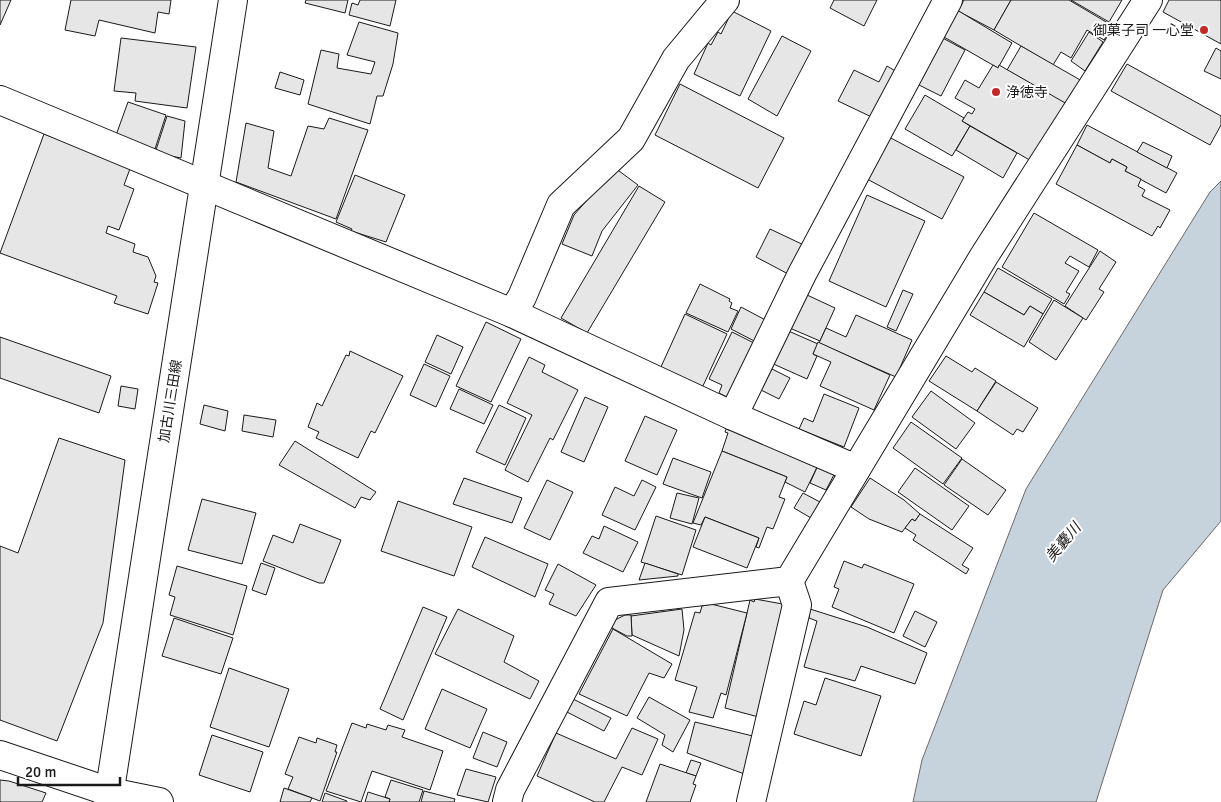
<svg xmlns="http://www.w3.org/2000/svg" width="1221" height="802" font-family="Signika,'Noto Sans JP',sans-serif">
<rect width="100%" height="100%" fill="#fff"/>
<!-- water -->
<path fill="#c6d2dc" stroke="#6a6a6a" d="M1221,181V521L1163,590L1096,802H913L922,760L1026,489L1210,192Z"/>
<!-- building -->
<g fill="#e6e6e6" stroke="#1a1a1a">
<path d="M0,0H11L0,25Z"/>
<path d="M71,0H171L169,14L158,12L155,33L99,20L95,36L65,30Z"/>
<path d="M306,0H348L345,13L305,3Z"/>
<path d="M360,0H396L390,26L349,15L352,3L358,5Z"/>
<path d="M834,0H877L864,26L830,8Z"/>
<path d="M964,0H1011L994,30L958,11Z"/>
<path d="M1011,0H1069L1113,26L1104,40L1087,30L1071,58L1061,52L1053,65L994,30Z"/>
<path d="M1071,0H1122L1109,22Z"/>
<path d="M1169,0H1221V44L1163,12Z"/>
<path d="M952,7L1012,43L998,68L937,33Z"/>
<path d="M732,11L771,31L740,96L694,74L708,43L711,45L718,32L721,34Z"/>
<path d="M359,22L398,33L393,64L383,96H377L370,124L308,104L321,50L339,54L337,68L371,74L375,62L347,55Z"/>
<path d="M1089,32L1103,42L1085,71L1071,61Z"/>
<path d="M937,35L965,50L941,96L913,82Z"/>
<path d="M782,36L811,51L777,116L748,99Z"/>
<path d="M121,38L196,47L187,108L135,101L136,93L114,91Z"/>
<path d="M1021,46L1082,81L1067,105L1007,70Z"/>
<path d="M1216,48L1221,51V79L1204,71Z"/>
<path d="M1127,64L1221,116V125L1210,145L1111,91Z"/>
<path d="M993,65L998,68L999,65L1067,104L1033,162L962,121L968,112L972,114L975,109L955,98L965,80L979,88Z"/>
<path d="M887,66L902,75L878,120L838,101L854,70L879,82Z"/>
<path d="M280,72L304,80L300,95L275,88Z"/>
<path d="M680,84L784,138L758,188L655,135Z"/>
<path d="M925,95L964,118L962,121L970,126L952,156L905,129Z"/>
<path d="M128,102L166,115L154,152L115,138Z"/>
<path d="M167,116L185,121L181,158L155,153Z"/>
<path d="M329,118L368,130L336,219L236,182L246,123L274,131L268,168L291,176L308,126L324,129Z"/>
<path d="M1087,125L1177,173L1166,193L1125,171L1127,167L1112,159L1110,163L1077,145Z"/>
<path d="M970,126L1017,153L1003,178L956,150Z"/>
<path d="M44,134L131,166L124,185L134,189L119,230L108,226L106,233L135,244L133,252L148,257L156,276L154,282L158,283L148,314L114,303L117,296L0,253Z"/>
<path d="M889,137L964,177L942,219L867,179Z"/>
<path d="M1143,142L1172,156L1167,168L1137,152Z"/>
<path d="M1077,145L1110,163L1112,159L1127,167L1125,171L1141,179L1138,186L1145,190L1142,196L1170,210L1160,228L1158,226L1152,236L1056,184Z"/>
<path d="M615,168L638,185L602,231L592,256L562,244L574,215Z"/>
<path d="M355,175L405,195L386,242L351,231L352,229L336,222Z"/>
<path d="M639,186L665,202L587,333L561,318Z"/>
<path d="M867,195L925,221L886,307L829,281Z"/>
<path d="M1034,213L1098,250L1089,267L1070,256L1065,263L1079,271L1066,292L1070,294L1064,304L1002,267Z"/>
<path d="M770,229L808,247L792,276L756,257Z"/>
<path d="M1100,251L1116,262L1099,289L1104,292L1086,320L1065,306Z"/>
<path d="M998,268L1052,299L1043,314L1030,306L1024,315L984,292Z"/>
<path d="M700,284L730,299L729,301L732,303L730,308L738,311L728,332L686,313Z"/>
<path d="M903,290L913,294L896,331L887,327Z"/>
<path d="M984,292L1024,315L1030,306L1043,314L1024,347L970,315Z"/>
<path d="M807,295L835,308L820,341L785,326Z"/>
<path d="M1054,300L1083,318L1056,360L1029,342Z"/>
<path d="M741,307L773,324L762,345L731,329Z"/>
<path d="M685,314L727,334L702,388L660,369Z"/>
<path d="M856,315L912,340L896,377L819,343L826,328L846,337Z"/>
<path d="M486,322L521,339L491,402L456,386Z"/>
<path d="M784,329L818,344L813,354L817,356L807,379L769,362Z"/>
<path d="M732,332L762,347L735,401L719,393L722,385L709,379Z"/>
<path d="M437,335L463,347L451,374L425,362Z"/>
<path d="M0,337L111,376L99,413L0,378Z"/>
<path d="M818,342L890,375L874,410L820,386L831,362L813,354Z"/>
<path d="M350,351L403,376L375,433L371,431L358,458L316,438L319,432L308,427L317,403L322,406L346,355L349,356Z"/>
<path d="M946,356L972,372L975,368L996,381L977,411L929,381Z"/>
<path d="M529,357L545,365L542,372L578,390L553,440L550,438L528,482L505,470L532,415L507,403Z"/>
<path d="M424,364L450,376L436,407L410,395Z"/>
<path d="M766,366L790,378L779,399L755,387Z"/>
<path d="M996,382L1038,408L1023,432L1017,429L1013,435L977,411Z"/>
<path d="M121,386L138,389L135,409L118,406Z"/>
<path d="M459,389L493,405L484,424L450,409Z"/>
<path d="M931,391L975,423L956,449L912,417Z"/>
<path d="M824,394L859,408L844,447L799,429L804,418L813,422Z"/>
<path d="M585,397L608,407L584,462L561,452Z"/>
<path d="M204,405L228,411L225,431L200,424Z"/>
<path d="M499,405L526,418L505,465L476,452Z"/>
<path d="M244,415L276,420L273,437L242,431Z"/>
<path d="M645,416L677,430L657,475L625,461Z"/>
<path d="M730,420L820,461L805,492L785,482L787,477L722,451L728,433L725,432Z"/>
<path d="M911,422L962,458L943,484L893,448Z"/>
<path d="M59,438L125,460L103,623L57,741L0,720V546L18,553Z"/>
<path d="M295,441L376,492L370,500L361,497L355,508L279,465Z"/>
<path d="M722,451L787,477L779,497L785,499L773,529L767,527L759,548L756,547L759,538L705,517L701,525L693,523Z"/>
<path d="M673,458L711,472L702,498L663,484Z"/>
<path d="M962,459L1006,490L988,515L944,485Z"/>
<path d="M820,461L837,469L826,490L810,483Z"/>
<path d="M915,468L969,506L952,530L898,492Z"/>
<path d="M464,478L522,498L512,523L453,504Z"/>
<path d="M870,478L904,500L920,514L915,521L912,519L902,532L869,519L851,507Z"/>
<path d="M547,480L573,492L550,540L524,528Z"/>
<path d="M642,480L656,487L635,530L602,515L615,487L634,496Z"/>
<path d="M677,493L699,498L692,524L670,518Z"/>
<path d="M803,493L820,502L811,518L794,508Z"/>
<path d="M202,499L256,513L242,564L188,550Z"/>
<path d="M398,501L472,527L454,576L381,551Z"/>
<path d="M920,514L973,548L962,565L969,569L966,574L913,540L916,535L905,528L912,519L915,521Z"/>
<path d="M656,516L696,530L682,575L641,562Z"/>
<path d="M705,517L759,538L747,568L693,547Z"/>
<path d="M300,524L341,540L324,583H319L263,561L273,535L293,543Z"/>
<path d="M604,526L638,542L623,572L583,553L592,536L599,539Z"/>
<path d="M485,537L548,564L535,597L472,567Z"/>
<path d="M844,561L862,568L864,564L914,584L894,633L832,607L839,589L834,587Z"/>
<path d="M261,563L275,568L266,595L252,590Z"/>
<path d="M645,563L678,574V576L639,580Z"/>
<path d="M558,564L596,585L576,616L549,604L554,594L545,590Z"/>
<path d="M177,566L247,586L233,635L170,615L175,597L169,595Z"/>
<path d="M755,599L788,605L766,719L725,708L750,600L754,602Z"/>
<path d="M711,604L747,613L726,695L721,693L713,718L689,712L697,687L675,680L695,612L700,613L702,606Z"/>
<path d="M423,607L447,617L403,720L380,709Z"/>
<path d="M458,609L514,636L504,662L539,681L530,699L435,654Z"/>
<path d="M682,609L684,630L679,656L632,635L631,616Z"/>
<path d="M810,609L867,627L927,653L915,684L861,666L855,681L804,667L817,621L809,618Z"/>
<path d="M915,611L937,622L925,647L903,636Z"/>
<path d="M625,615H631L632,636H627L612,628L611,622Z"/>
<path d="M174,618L233,638L221,674L162,656Z"/>
<path d="M613,629L672,664L664,678L649,673L627,716L579,694Z"/>
<path d="M229,668L289,689L269,747L210,727Z"/>
<path d="M825,678L881,696L861,756L794,734L804,701L816,705Z"/>
<path d="M442,689L487,709L470,748L425,729Z"/>
<path d="M649,697L690,720L673,752L662,745L665,735L637,718Z"/>
<path d="M571,698L611,718L604,731L565,711Z"/>
<path d="M695,722L757,737L750,776L687,753Z"/>
<path d="M352,723L366,728L367,724L386,730L388,725L405,730L402,737L443,751L430,790L372,771L361,802L326,791Z"/>
<path d="M632,728L658,739L642,775L622,767L604,802H595L537,776L556,733L616,759Z"/>
<path d="M483,732L507,742L497,767L473,758Z"/>
<path d="M212,735L263,752L250,792L199,775Z"/>
<path d="M299,737L316,743L317,738L337,745L335,752H337L320,801L288,789L293,777L285,774Z"/>
<path d="M691,760L701,763L696,776L686,773Z"/>
<path d="M660,764L696,776L693,784L696,785L690,802H646Z"/>
<path d="M466,769L496,777L488,802L457,795Z"/>
<path d="M0,780L9,781L46,793L42,802H0Z"/>
<path d="M391,780L423,790L419,802H389L390,799L385,797Z"/>
<path d="M284,788L312,798L310,802H280Z"/>
<path d="M424,791L455,799L454,802H421Z"/>
<path d="M368,792L390,799L389,802H365Z"/>
<path d="M325,793L347,801V802H322Z"/>
</g>
<g fill="none" stroke-linecap="round" stroke-linejoin="round">
<defs>
<g id="minor">
<path d="M0,100L512,313L733,416L856,469"/>
<path d="M512,313L522,297L561,205L631,139L676,59L725,0"/>
<path d="M733,416L802,274L948,0"/>
<path d="M0,755L110,792L159,802"/>
<path d="M507,802L510,790L609,602L789,581L984,256L1148,0"/>
<path d="M751,802L797,605L789,581"/>
</g>
<path id="major" d="M108,802L233,0"/>
</defs>
<!-- minor casing -->
<use href="#minor" stroke="#1a1a1a" stroke-width="30"/>
<!-- major casing -->
<use href="#major" stroke="#1a1a1a" stroke-width="30"/>
<!-- minor -->
<use href="#minor" stroke="#fff" stroke-width="28"/>
<!-- major -->
<use href="#major" stroke="#fff" stroke-width="28"/>
</g>
<!-- markers -->
<g fill="#c62828" stroke="#fff" stroke-width="2">
<circle cx="1204" cy="30" r="5"/>
<circle cx="996" cy="92" r="5"/>
</g>
<g text-anchor="middle" stroke-width="4" stroke-linejoin="round" paint-order="stroke">
<!-- poi labels -->
<g font-size="14" fill="#1a1a1a" stroke="#fff" text-anchor="end">
<text x="1194" y="35">御菓子司 一心堂</text>
<text x="1006" y="97" text-anchor="start">浄徳寺</text>
</g>
<!-- street labels -->
<g font-size="14" fill="#1a1a1a" stroke="#fff">
<text transform="translate(170 401) rotate(-81)" y="5">加古川三田線</text>
</g>
<!-- water labels -->
<g font-size="15" font-style="italic" fill="#1a1a1a" stroke="#fff">
<text transform="translate(1063 542) rotate(-50)" y="5">美嚢川</text>
</g>
</g>
<!-- scale -->
<path d="M18 777v8h102v-8" fill="none" stroke="#1a1a1a" stroke-width="2.5"/>
<text x="25" y="777" font-size="15" fill="#1a1a1a" stroke="#ffffff" stroke-width="4" paint-order="stroke">20 m</text>
</svg>
